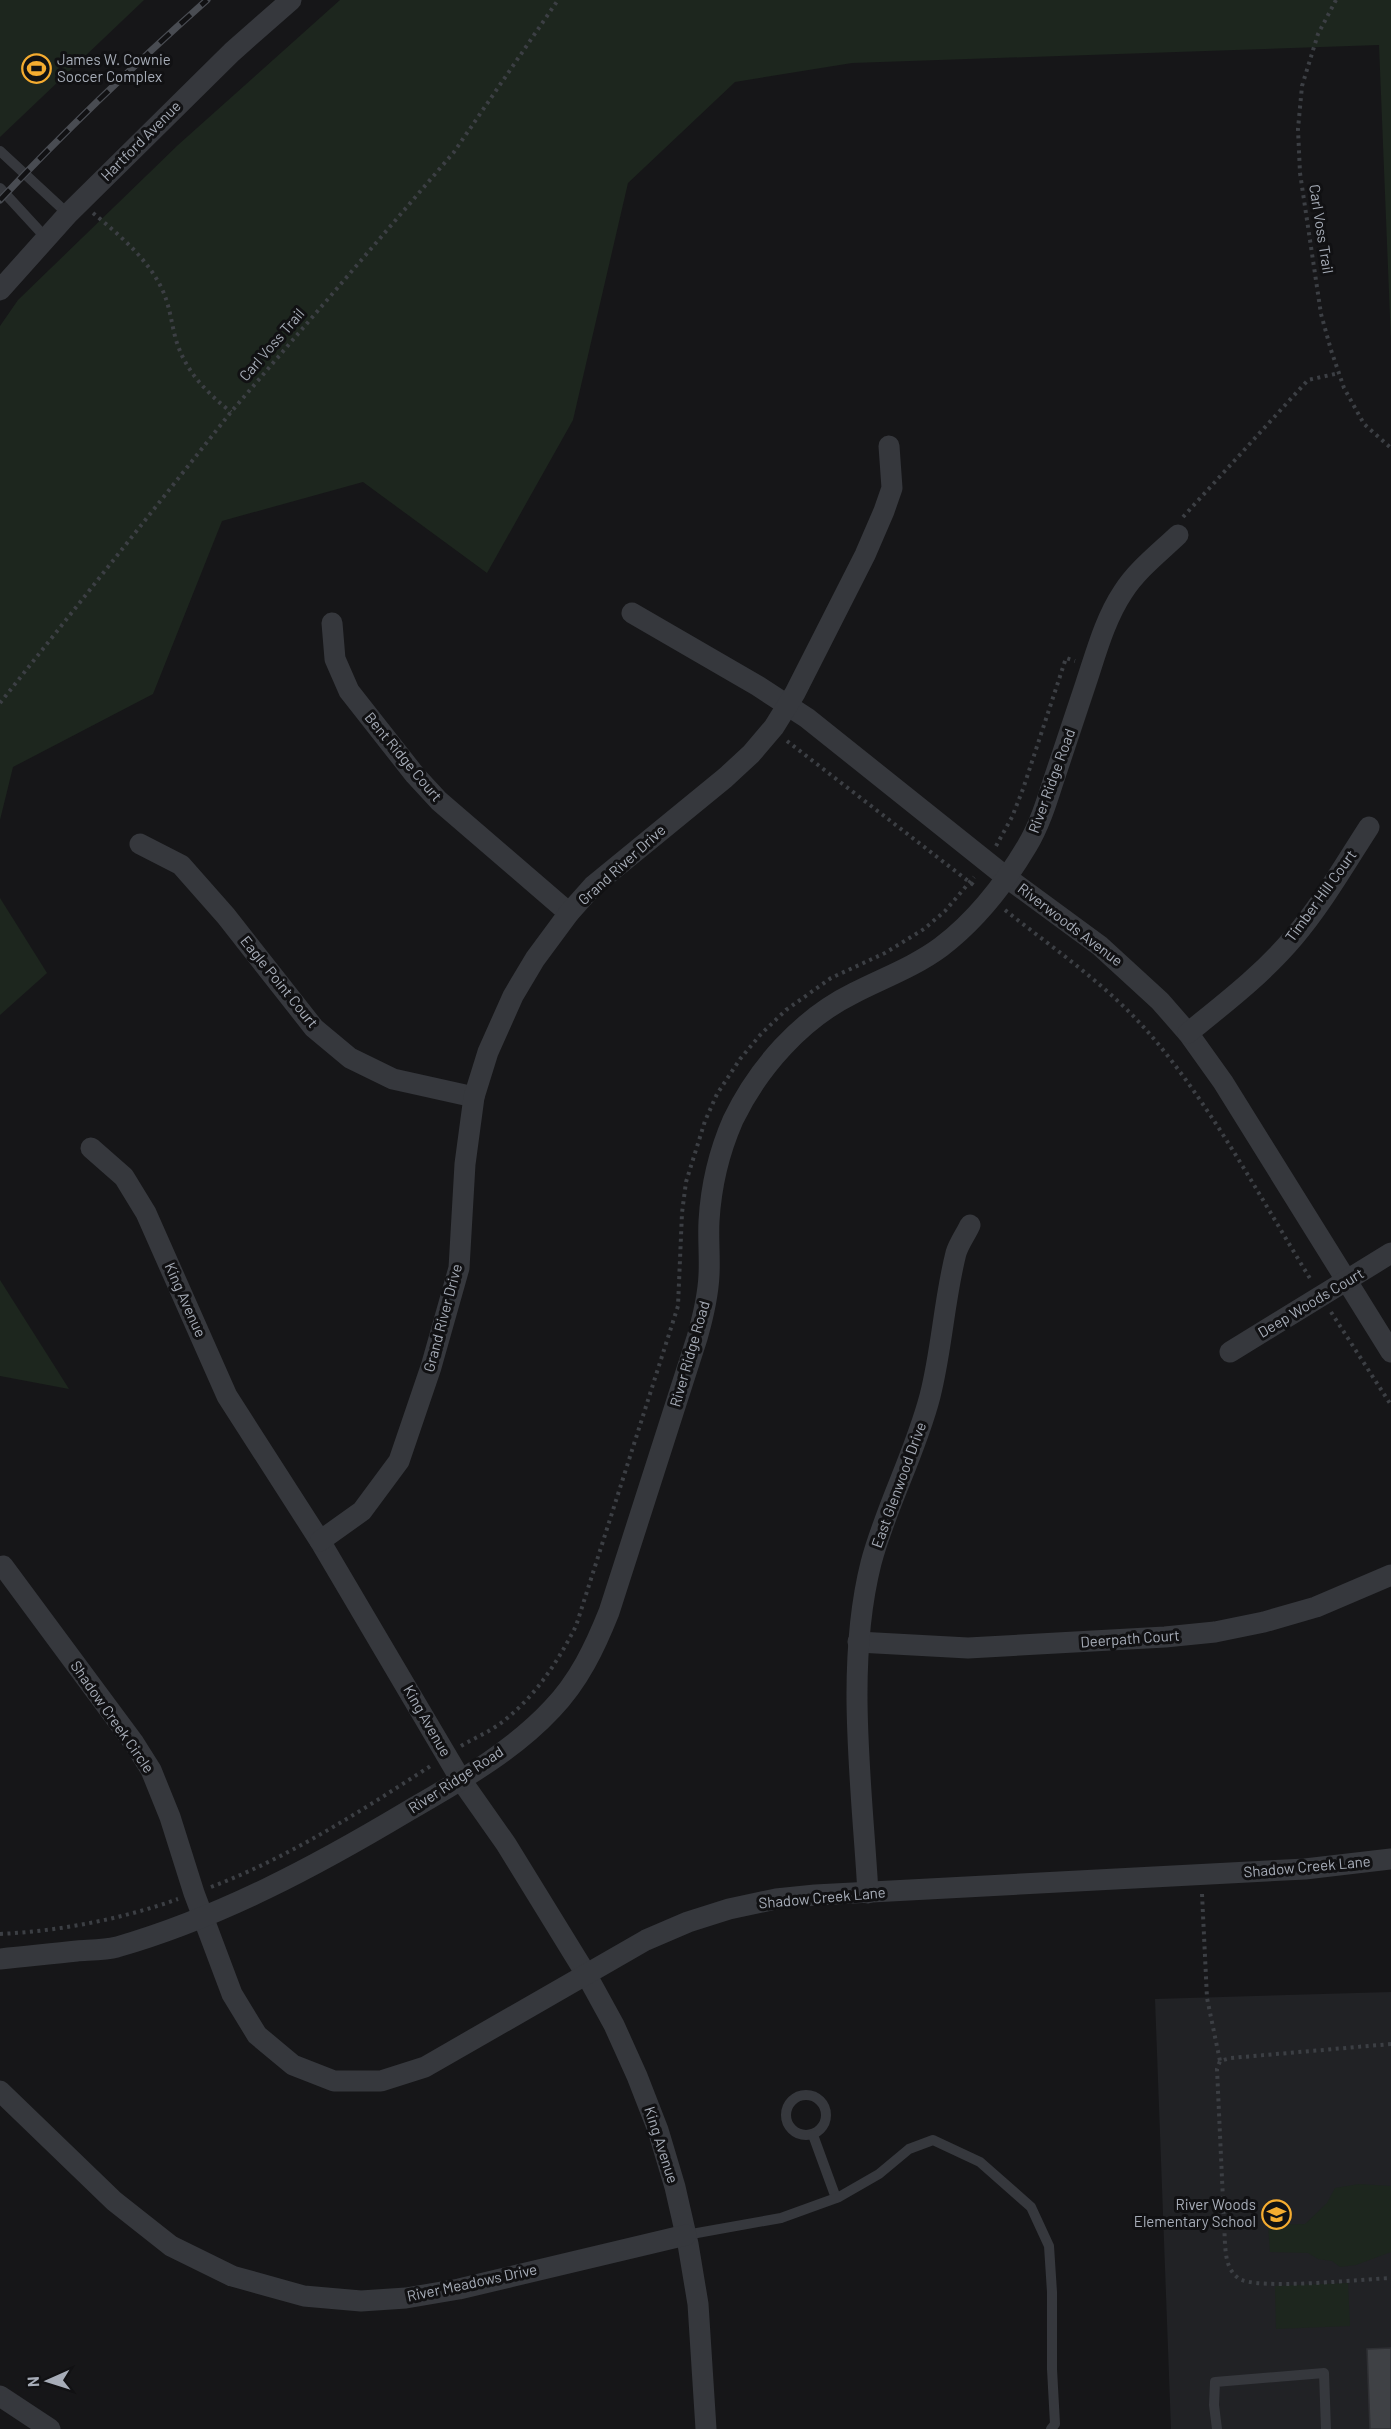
<svg xmlns="http://www.w3.org/2000/svg" width="1391" height="2429" font-family="Barlow,sans-serif">
<rect width="100%" height="100%" fill="#161618"/>
<!-- built -->
<path fill="#212225" d="M1391,1992V2429H1171L1155,1999Z"/>
<!-- green -->
<g fill="#1d261e">
<path d="M0,0H144L0,137Z"/>
<path d="M340,0H1391V342L1379,45L852,63L735,82L628,183L573,420L487,573L363,482L222,521L153,694L13,767L0,820V326L18,300L178,145Z"/>
<path d="M0,898L47,973L0,1015Z"/>
<path d="M0,1280L69,1389L0,1376Z"/>
<path d="M1359,2184L1391,2186V2252L1356,2265L1340,2267L1332,2261L1318,2259L1308,2253L1270,2252L1268,2225L1305,2224L1327,2203L1335,2188Z"/>
<path d="M1348,2283L1350,2326L1276,2329L1275,2286Z"/>
</g>
<!-- building -->
<path fill="#3f4145" stroke="#2f3034" stroke-width="1.5" d="M1391,2348V2429H1370L1367,2349Z"/>
<g fill="none" stroke-linecap="round" stroke-linejoin="round">
<!-- path -->
<g stroke="#3c3f44" stroke-width="4" stroke-dasharray="3 4.5" stroke-linecap="butt">
<path d="M1336,0L1318,34L1302,86L1298,129L1300,173L1321,314L1331,350L1344,388L1364,424L1391,448"/>
<path d="M93,213C119,235 146,257 161,287C170,305 171,322 176,340C186,372 206,392 231,412"/>
<path d="M1183,517L1308,380L1339,373"/>
<path d="M0,703L231,412L454,152L558,0"/>
<path d="M787,741L976,887"/>
<path d="M996,846L1012,817L1023,789L1066,658L1075,661"/>
<path d="M1005,910C1054,949 1107,985 1148,1032C1210,1103 1261,1199 1311,1280"/>
<path d="M1331,1312L1391,1405"/>
<path d="M461,1746C476,1737 492,1731 506,1719C537,1694 558,1661 576,1626L678,1306L682,1213L686,1182L705,1121L717,1094L740,1059L761,1034L786,1010L831,978L885,953L924,929L945,911L974,877"/>
<path d="M211,1887C290,1857 361,1811 432,1765"/>
<path d="M1202,1894L1207,1998L1220,2061"/>
<path d="M0,1934C60,1931 122,1919 178,1899"/>
<path d="M1391,2044L1231,2058L1220,2061L1217,2069L1225,2244C1226,2257 1227,2269 1238,2278C1255,2291 1363,2279 1391,2278"/>
</g>
<!-- lane -->
<g stroke="#36383d" stroke-width="10">
<path d="M0,151L68,214"/>
<path d="M0,188L46,238"/>
<circle cx="806" cy="2115" r="20"/>
<path d="M813,2135L836,2198"/>
<path d="M686,2235L781,2218L839,2197L879,2174L909,2149L933,2140L980,2162L1031,2207L1049,2246L1052,2292V2369L1055,2424L1051,2429"/>
<path d="M1217,2429L1214,2405L1215,2382L1324,2373L1326,2429"/>
</g>
<!-- street -->
<g stroke="#36383d" stroke-width="21">
<path d="M0,290L68,214L232,52L291,0"/>
<path d="M632,613L758,686L807,718L1006,877L1100,946L1160,1001L1188,1033L1223,1082L1391,1352"/>
<path d="M332,623L335,659L349,691L415,775L439,801L569,913"/>
<path d="M140,844L181,865L226,916L314,1028L350,1058L393,1079L474,1097"/>
<path d="M1188,1033C1225,1003 1263,974 1294,937C1322,904 1345,864 1369,827"/>
<path d="M91,1148L124,1177L146,1213L227,1396L320,1541L461,1780L506,1844L586,1974L614,2025L637,2076L658,2130L675,2187L688,2244L698,2304L706,2429"/>
<path d="M1230,1352L1391,1253"/>
<path d="M320,1541L362,1511L399,1461L431,1367L459,1268L465,1164L474,1097L488,1052L513,996L535,959L569,913L593,886L725,778L751,754L774,727L795,693L865,555L884,511L892,488L889,446"/>
<path d="M3,1566L134,1743L151,1770L170,1817L194,1893L232,1994L257,2035L293,2065L334,2081H381L425,2067L646,1940L688,1922L729,1909L776,1899L815,1895L1305,1869L1391,1859"/>
<path d="M858,1642L968,1648L1165,1637L1215,1632L1264,1622L1316,1607L1391,1575"/>
<path d="M868,1893C862,1787 845,1666 871,1563C886,1506 915,1454 930,1396C942,1349 944,1300 956,1253C959,1243 966,1234 970,1225"/>
<path d="M0,1959C26,1956 51,1954 77,1951C90,1950 105,1950 117,1947C221,1917 316,1866 408,1811C458,1782 512,1752 552,1709C579,1681 595,1647 609,1612L697,1338C703,1317 708,1297 709,1275C710,1257 708,1239 709,1221C711,1186 719,1152 733,1120C758,1068 801,1019 854,993C883,978 914,967 941,947C975,921 1005,883 1027,846C1039,826 1046,804 1053,782C1064,749 1075,716 1086,683C1096,653 1105,619 1123,592C1137,570 1159,553 1178,535"/>
<path d="M0,2091L114,2201L171,2246L232,2276L304,2296L361,2301L406,2298L459,2289L686,2235"/>
<path d="M0,2396L50,2429"/>
</g>
<defs>
<path id="rail" d="M0,200C66,130 135,64 207,0"/>
</defs>
<!-- rail casing -->
<use href="#rail" stroke="#494c52" stroke-width="7"/>
<!-- rail -->
<use href="#rail" stroke="#111113" stroke-width="4.5" stroke-dasharray="14" stroke-linecap="butt"/>
</g>
<!-- icons -->
<defs>
<symbol id="stadium-ring" viewBox="-11 -11 22 22"><circle r="9.5" fill="#111113" stroke="#f5ac30" stroke-width="1.5"/><path d="M0-5a6.5 5 0 1 0 0 10a6.5 5 0 1 0 0-10ZM-3.5-1.8h7v3.6h-7Z" fill="#f5ac30"/></symbol>
<symbol id="school-ring" viewBox="-11 -11 22 22"><circle r="9.5" fill="#111113" stroke="#f5ac30" stroke-width="1.5"/><path d="M0-5L7-2L0 1L-7-2ZM-4 1L0 2.5L4 1V4Q0 6-4 4Z" fill="#f5ac30"/></symbol>
</defs>
<g fill-rule="evenodd">
<use href="#stadium-ring" x="20" y="52" width="33" height="33"/>
<use href="#school-ring" x="1260" y="2198" width="33" height="33"/>
</g>
<g text-anchor="middle" stroke-width="6" stroke-linejoin="round" paint-order="stroke">
<!-- poi labels -->
<g font-size="15" fill="#a7adb8" stroke="#111113" text-anchor="start">
<text x="57" y="65">James W. Cownie<tspan x="57" dy="17">Soccer Complex</tspan></text>
<text x="1256" y="2210" text-anchor="end">River Woods<tspan x="1256" dy="17">Elementary School</tspan></text>
</g>
<!-- street labels -->
<g font-size="15" fill="#a7adb8" stroke="#111113">
<text transform="translate(141 141) rotate(-45)" y="5">Hartford Avenue</text>
<text transform="translate(1321 229) rotate(81)" y="5">Carl Voss Trail</text>
<text transform="translate(272 345) rotate(-49)" y="5">Carl Voss Trail</text>
<text transform="translate(403 757) rotate(50)" y="5">Bent Ridge Court</text>
<text transform="translate(1052 781) rotate(-70)" y="5">River Ridge Road</text>
<text transform="translate(622 865) rotate(-42)" y="5">Grand River Drive</text>
<text transform="translate(1321 896) rotate(-54)" y="5">Timber Hill Court</text>
<text transform="translate(1070 925) rotate(37)" y="5">Riverwoods Avenue</text>
<text transform="translate(279 982) rotate(51)" y="5">Eagle Point Court</text>
<text transform="translate(185 1300) rotate(66)" y="5">King Avenue</text>
<text transform="translate(1311 1303) rotate(-31)" y="5">Deep Woods Court</text>
<text transform="translate(443 1318) rotate(-75)" y="5">Grand River Drive</text>
<text transform="translate(690 1354) rotate(-74)" y="5">River Ridge Road</text>
<text transform="translate(899 1485) rotate(-70)" y="5">East Glenwood Drive</text>
<text transform="translate(1130 1639) rotate(-4)" y="5">Deerpath Court</text>
<text transform="translate(112 1717) rotate(55)" y="5">Shadow Creek Circle</text>
<text transform="translate(427 1721) rotate(60)" y="5">King Avenue</text>
<text transform="translate(456 1780) rotate(-33)" y="5">River Ridge Road</text>
<text transform="translate(1307 1867) rotate(-5)" y="5">Shadow Creek Lane</text>
<text transform="translate(822 1898) rotate(-5)" y="5">Shadow Creek Lane</text>
<text transform="translate(661 2145) rotate(72)" y="5">King Avenue</text>
<text transform="translate(472 2283) rotate(-12)" y="5">River Meadows Drive</text>
</g>
</g>
<!-- north arrow -->
<g transform="translate(48 2381) rotate(267)" stroke="#111113" stroke-width="4.5" paint-order="stroke">
<path d="M0-4.5L10 22L0 15L-10 22Z" fill="#a7adb8"/>
<text y="-9" font-size="16" font-weight="bold" text-anchor="middle" fill="#a7adb8">N</text>
</g>
</svg>
